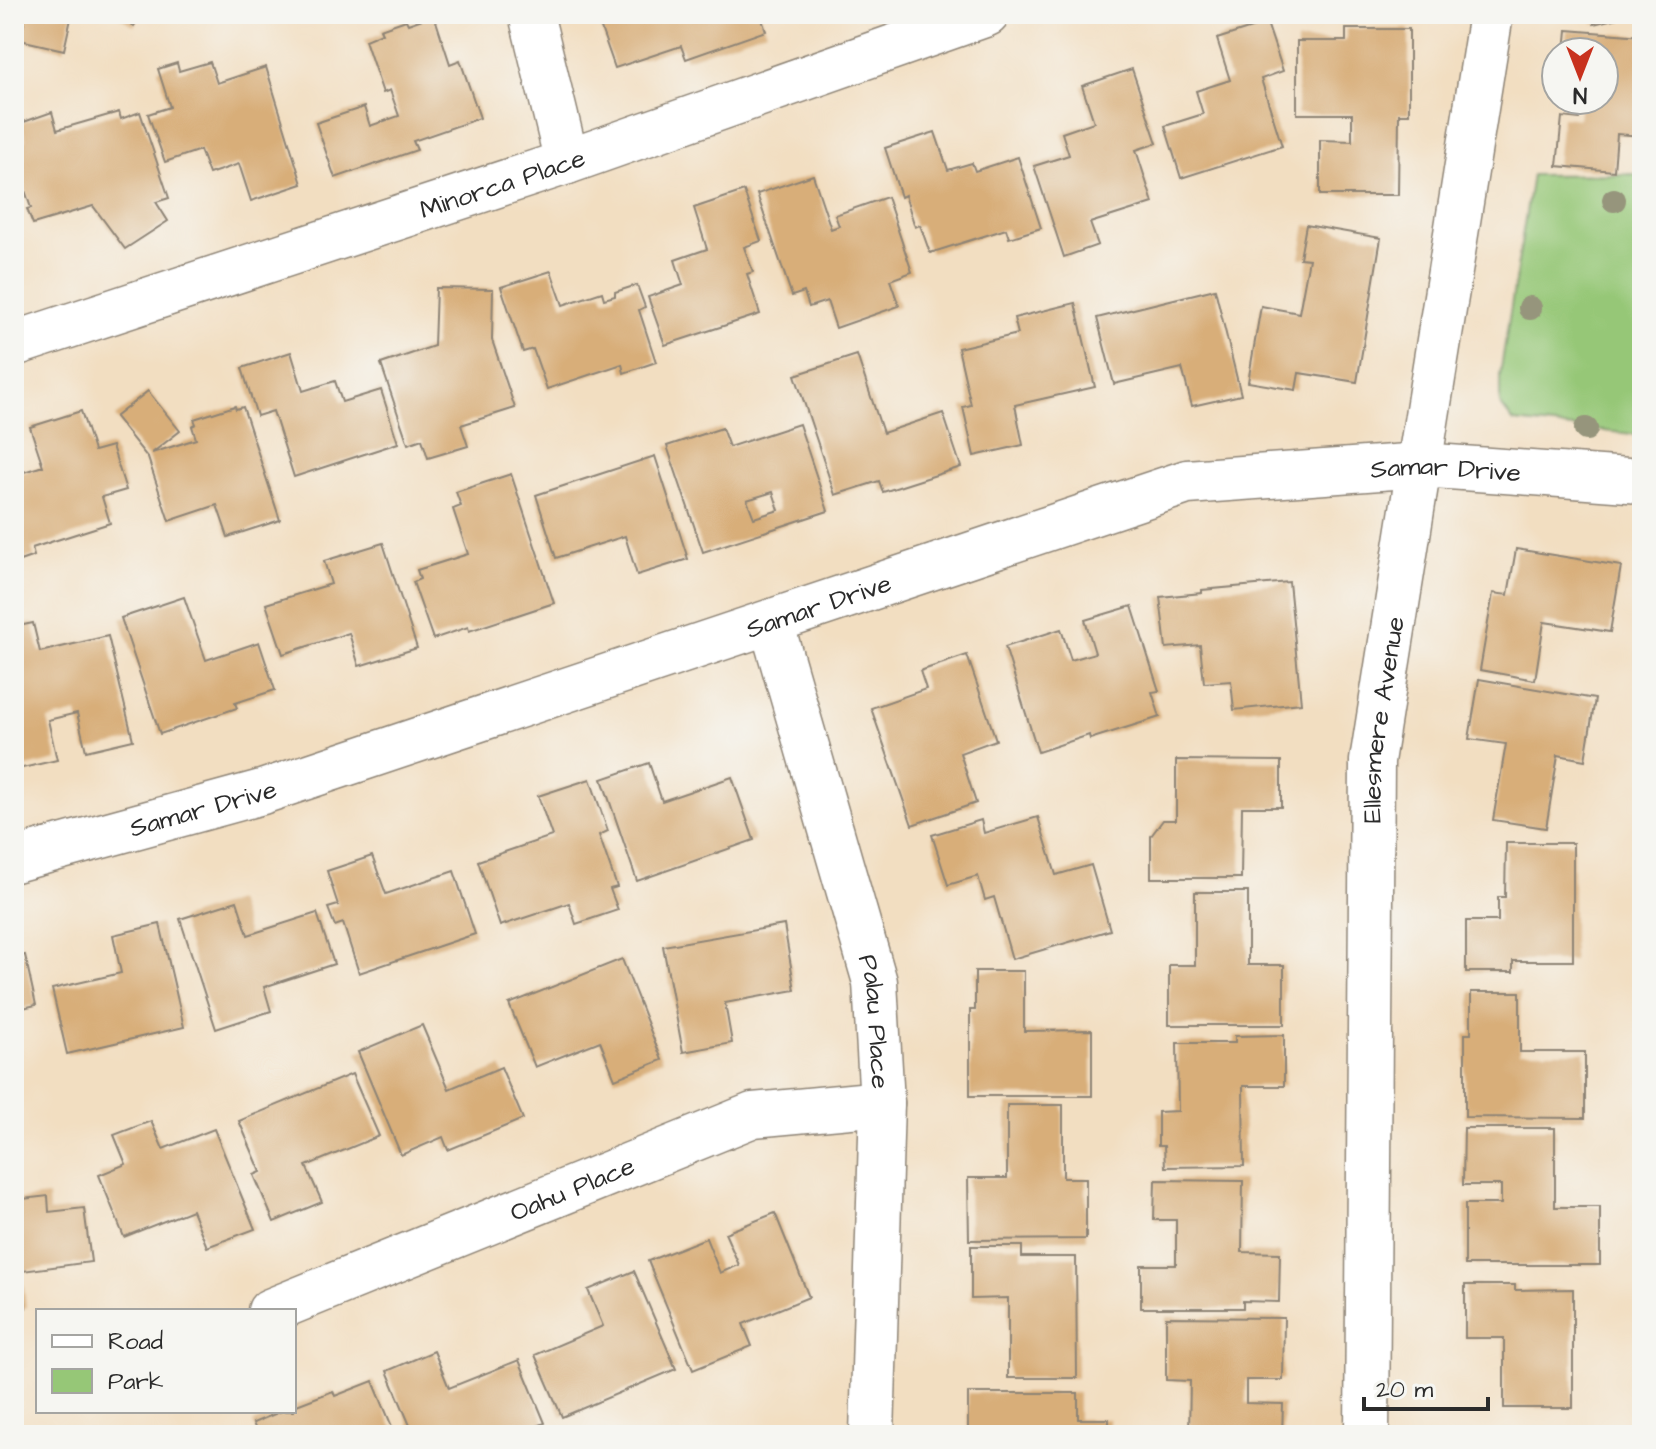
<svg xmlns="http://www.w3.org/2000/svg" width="1656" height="1449" font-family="'Architects Daughter',sans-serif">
<rect width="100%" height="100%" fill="#f6f6f2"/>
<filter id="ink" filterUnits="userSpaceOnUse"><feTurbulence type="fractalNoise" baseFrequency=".0125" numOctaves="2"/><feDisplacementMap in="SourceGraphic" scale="16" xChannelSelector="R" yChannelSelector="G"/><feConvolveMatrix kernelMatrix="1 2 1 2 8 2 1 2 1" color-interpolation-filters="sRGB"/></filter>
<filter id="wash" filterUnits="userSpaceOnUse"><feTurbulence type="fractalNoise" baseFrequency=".006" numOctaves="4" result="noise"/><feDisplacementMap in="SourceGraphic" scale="32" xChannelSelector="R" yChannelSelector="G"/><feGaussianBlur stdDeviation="1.8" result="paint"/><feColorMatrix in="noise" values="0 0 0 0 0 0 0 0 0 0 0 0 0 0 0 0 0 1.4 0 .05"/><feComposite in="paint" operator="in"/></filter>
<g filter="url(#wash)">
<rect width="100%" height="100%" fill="#f2dec1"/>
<!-- green -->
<path fill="#96c777" stroke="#607951" stroke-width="2" d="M1642,174V435L1514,422L1500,404V375L1532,175Z"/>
<g id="blocks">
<!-- building -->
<g fill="#d8ae79" fill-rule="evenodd">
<path d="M26,14H72L64,50L20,40Z"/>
<path d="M115,14H142L134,26Z"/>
<path d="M596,14H760L766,31L686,59L681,46L615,68Z"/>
<path d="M1592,14H1629V15L1594,24Z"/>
<path d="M434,15L450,64L460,60L480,118L413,141L417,150L335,178L316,123L364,107L370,126L399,116L390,90L383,93L365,40L382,33L380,29L406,20L408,24Z"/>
<path d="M1267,23L1283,71L1261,79L1282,146L1181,178L1165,126L1203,114L1196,91L1230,80L1217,39Z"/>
<path d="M1346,29H1409V114H1399L1398,195H1320V140L1352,141V114H1297V41H1346Z"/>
<path d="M1567,30L1642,36V136L1617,134L1614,171L1557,166L1562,117L1579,119L1580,100H1604V52H1565Z"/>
<path d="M210,62L217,83L266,67L302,184L251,201L239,164L209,174L200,150L165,162L148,114L170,107L158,69L177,63L179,71Z"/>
<path d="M1132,69L1157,143L1136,150L1153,203L1090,223L1098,245L1064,257L1034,166L1069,155L1062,133L1094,122L1082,86Z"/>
<path d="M52,112L57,130L119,112L121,119L140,112L169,198L156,202L168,221L125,249L93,206L33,224L27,209L31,208L14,158V144L26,140L21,123Z"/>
<path d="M935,132L948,170L972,163L975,171L1018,157L1041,228L1009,238L1006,229L930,253L920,225L915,227L905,195L901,197L885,148Z"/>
<path d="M813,175L831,229L839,226L835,215L887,197L912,272L890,280L899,306L836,328L827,301L809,307L804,292L792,296L757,194Z"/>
<path d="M744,191L761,241L744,247L753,272L747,274L760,314L665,345L648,297L683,285L675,260L707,249L694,208Z"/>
<path d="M1306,225L1381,238L1357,382L1299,373L1296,390L1248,382L1261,306L1299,313L1309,259L1300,258Z"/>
<path d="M551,271L563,305L602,292L604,299L615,296V292L637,285L645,307L639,310L656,362L624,373L622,364L547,389L533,349L523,352L501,287Z"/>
<path d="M436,288L493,289L492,340L515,408L461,425L468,446L428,458L422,439L408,444L381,364L434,346Z"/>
<path d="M1215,289L1241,395L1192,406L1182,368L1114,384L1097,318Z"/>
<path d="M1075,303L1095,387L1015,405L1023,445L974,456L963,407L971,405L958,348L1018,334L1014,318Z"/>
<path d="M291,352L303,391L335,381L342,402L381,390L398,443L294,477L273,411L257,416L242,368Z"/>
<path d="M857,355L883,433L943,413L961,467L883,492L879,481L835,495L795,375Z"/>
<path d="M148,391L180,431L152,453L196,439L192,426L196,424L194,419L235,406L236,409L243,407L280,520L228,537L217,505L169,521L148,458L115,417Z"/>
<path d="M81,411L94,451L112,446L126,490L102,497L110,523L32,548L34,556L14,563V475L43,466L30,427Z"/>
<path d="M799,424L828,511L703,552L667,446L722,428L729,447ZM773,492L779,510L754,518L747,500Z"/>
<path d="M655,456L688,559L637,575L625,536L556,558L536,495Z"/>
<path d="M511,474L554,603L469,631L468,627L433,639L413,582L420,579L417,570L468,554L453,509L461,506L456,492Z"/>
<path d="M383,543L417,648L359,666L349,633L283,654L266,604L331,584L324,561Z"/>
<path d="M1516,549L1621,566L1610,632L1544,622L1535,680L1480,670L1493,593L1508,595Z"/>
<path d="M1289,582L1301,703L1234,710L1231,681L1204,683L1200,645L1166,648L1160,597L1202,593V590Z"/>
<path d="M184,597L206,660L259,642L275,690L235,703L237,708L160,734L121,618Z"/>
<path d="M1132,606L1159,691L1152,692L1160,717L1090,739L1089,735L1038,752L1005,647L1061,629L1071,660L1095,653L1085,620Z"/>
<path d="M33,623L40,652L108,636L133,740L86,751L77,713L48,720L57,760L14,770V627Z"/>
<path d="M967,655L996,740L960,753L976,803L912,825L871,708L926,689L920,671Z"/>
<path d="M1479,679L1595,699L1585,760L1558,755L1546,828L1493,820L1506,744L1469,739Z"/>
<path d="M1176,760L1281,761V807H1242L1241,878H1151V836L1163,820H1176Z"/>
<path d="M649,763L662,801L732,777L754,840L637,881L602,779Z"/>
<path d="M590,779L608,831L599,835L617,887L610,889L618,910L576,924L569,903L500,926L478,861L552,836L538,796Z"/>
<path d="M1038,817L1056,875L1091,865L1110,930L1012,959L994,897L985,900L978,876L948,885L932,835L981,820L984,833Z"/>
<path d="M1506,843H1573V961H1513V972H1466V921H1498V897H1505Z"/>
<path d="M372,856L386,894L454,871L475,934L359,973L343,923L335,926L328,908L338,905L327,871Z"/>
<path d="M1195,892H1248V965H1284V1025H1169V965H1195Z"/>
<path d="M237,901L248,935L317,913L334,964L264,987L271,1011L216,1029L180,919Z"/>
<path d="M160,924L184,1027L67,1054L52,989L121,973L113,935Z"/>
<path d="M784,925L795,990L725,1003L732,1043L683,1052L663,946Z"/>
<path d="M25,955L36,1005L14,1010V957Z"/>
<path d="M622,959L662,1060L615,1079L600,1041L535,1067L509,1004Z"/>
<path d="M975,971H1024V1031L1092,1030V1096H970V1010H975Z"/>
<path d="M1471,992H1520V1052H1585V1118L1465,1117V1034H1471Z"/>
<path d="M422,1025L449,1089L501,1067L523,1119L448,1150L443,1137L401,1155L358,1052Z"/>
<path d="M1284,1035V1086H1243L1244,1166L1165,1167L1164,1146H1158V1112L1178,1111L1177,1043H1235V1036Z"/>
<path d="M352,1074L379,1136L306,1166L322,1202L274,1222L254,1175L261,1172L239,1121Z"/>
<path d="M1007,1105H1063V1178H1086V1239L969,1240L968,1178H1007Z"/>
<path d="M151,1121L163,1149L214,1129L255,1229L207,1247L192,1210L124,1237L99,1175L126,1164L114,1135Z"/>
<path d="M1464,1128H1555V1207H1600V1265H1465V1204H1501V1185H1463Z"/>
<path d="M1155,1180L1243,1181L1242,1252L1280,1253L1279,1302L1243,1301V1308H1141V1265H1176V1220H1154Z"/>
<path d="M48,1196L49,1212L84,1208L91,1262L22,1271L26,1308L14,1310V1200Z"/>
<path d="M775,1213L809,1297L743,1324L752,1346L693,1370L648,1261L706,1238L720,1273L739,1265L725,1233Z"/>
<path d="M971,1246H1022V1257H1076L1077,1378H1008V1298L971,1299Z"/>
<path d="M634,1271L676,1369L562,1417L535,1355L603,1326L588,1290Z"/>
<path d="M1465,1285H1515V1290L1573,1289V1408H1504V1338H1465Z"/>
<path d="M1166,1317L1284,1318L1283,1380H1246V1403L1283,1404L1282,1435H1189L1190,1381L1166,1380Z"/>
<path d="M434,1351L449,1388L519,1360L545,1423L515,1435H414L387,1371Z"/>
<path d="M373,1381L393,1429L377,1435H258L253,1423L282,1411H294V1406L333,1391L335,1396Z"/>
<path d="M968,1393H1078V1419H1109V1435H968Z"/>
<rect x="1503" y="1430" width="67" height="5"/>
</g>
</g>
</g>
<g filter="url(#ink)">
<use href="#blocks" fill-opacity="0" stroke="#8e8476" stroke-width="2"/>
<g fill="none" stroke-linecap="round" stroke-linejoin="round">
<defs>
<g id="minor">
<path d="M531,14L567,162"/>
<path id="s1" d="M14,344L567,162L987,14"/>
<path id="s2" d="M771,622L875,982L882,1103L872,1435"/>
<path id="s3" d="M14,860L262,792L1187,482L1421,465L1642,481"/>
<path id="s4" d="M270,1311L753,1115L882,1103"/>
<path id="s5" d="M1367,1435L1372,761L1491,14"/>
</g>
</defs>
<!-- minor casing -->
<use href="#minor" stroke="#8e8476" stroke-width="47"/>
<!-- minor -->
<use href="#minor" stroke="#fff" stroke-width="44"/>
</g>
<!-- trees -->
<g fill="#96957b">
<circle cx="1614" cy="200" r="12"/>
<circle cx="1530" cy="308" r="12"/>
<circle cx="1586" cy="429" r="12"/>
</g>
</g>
<g text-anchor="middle" stroke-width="8" stroke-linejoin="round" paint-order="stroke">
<!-- street labels -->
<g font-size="26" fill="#2b2b2b" stroke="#f6f6f2">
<text dy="9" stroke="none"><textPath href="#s1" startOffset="514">Minorca Place</textPath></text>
<text dy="9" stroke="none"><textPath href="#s3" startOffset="1492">Samar Drive</textPath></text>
<text dy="9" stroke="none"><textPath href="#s3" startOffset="844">Samar Drive</textPath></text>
<text dy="9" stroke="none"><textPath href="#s5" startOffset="716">Ellesmere Avenue</textPath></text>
<text dy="9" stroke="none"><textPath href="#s3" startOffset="196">Samar Drive</textPath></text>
<text dy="9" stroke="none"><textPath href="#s2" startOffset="414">Palau Place</textPath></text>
<text dy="9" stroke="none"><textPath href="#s4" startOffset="326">Oahu Place</textPath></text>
</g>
</g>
<!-- margin -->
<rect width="1656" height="1449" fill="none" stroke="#f6f6f2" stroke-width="48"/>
<!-- legend -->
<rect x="36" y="1309" width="260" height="104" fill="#f6f6f2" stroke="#a5a5a2" stroke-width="2"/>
<rect x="52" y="1335" width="40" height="12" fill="#ffffff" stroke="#a5a5a2" stroke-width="2"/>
<text x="108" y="1349" font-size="24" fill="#2b2b2b">Road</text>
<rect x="52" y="1369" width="40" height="24" fill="#96c777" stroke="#a5a5a2" stroke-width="2"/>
<text x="108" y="1389" font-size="24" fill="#2b2b2b">Park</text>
<!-- north arrow -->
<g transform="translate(1580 76) rotate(180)"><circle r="38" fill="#f6f6f2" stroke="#a5a5a2" stroke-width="2"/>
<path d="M0-6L14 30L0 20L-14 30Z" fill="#c8321e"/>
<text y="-12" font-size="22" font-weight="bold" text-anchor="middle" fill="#2b2b2b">N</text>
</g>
<!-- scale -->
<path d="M1364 1397v12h124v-12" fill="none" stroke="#2b2b2b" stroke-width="4"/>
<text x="1376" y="1397" font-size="24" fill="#2b2b2b" stroke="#f6f6f2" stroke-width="6" paint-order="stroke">20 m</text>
</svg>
